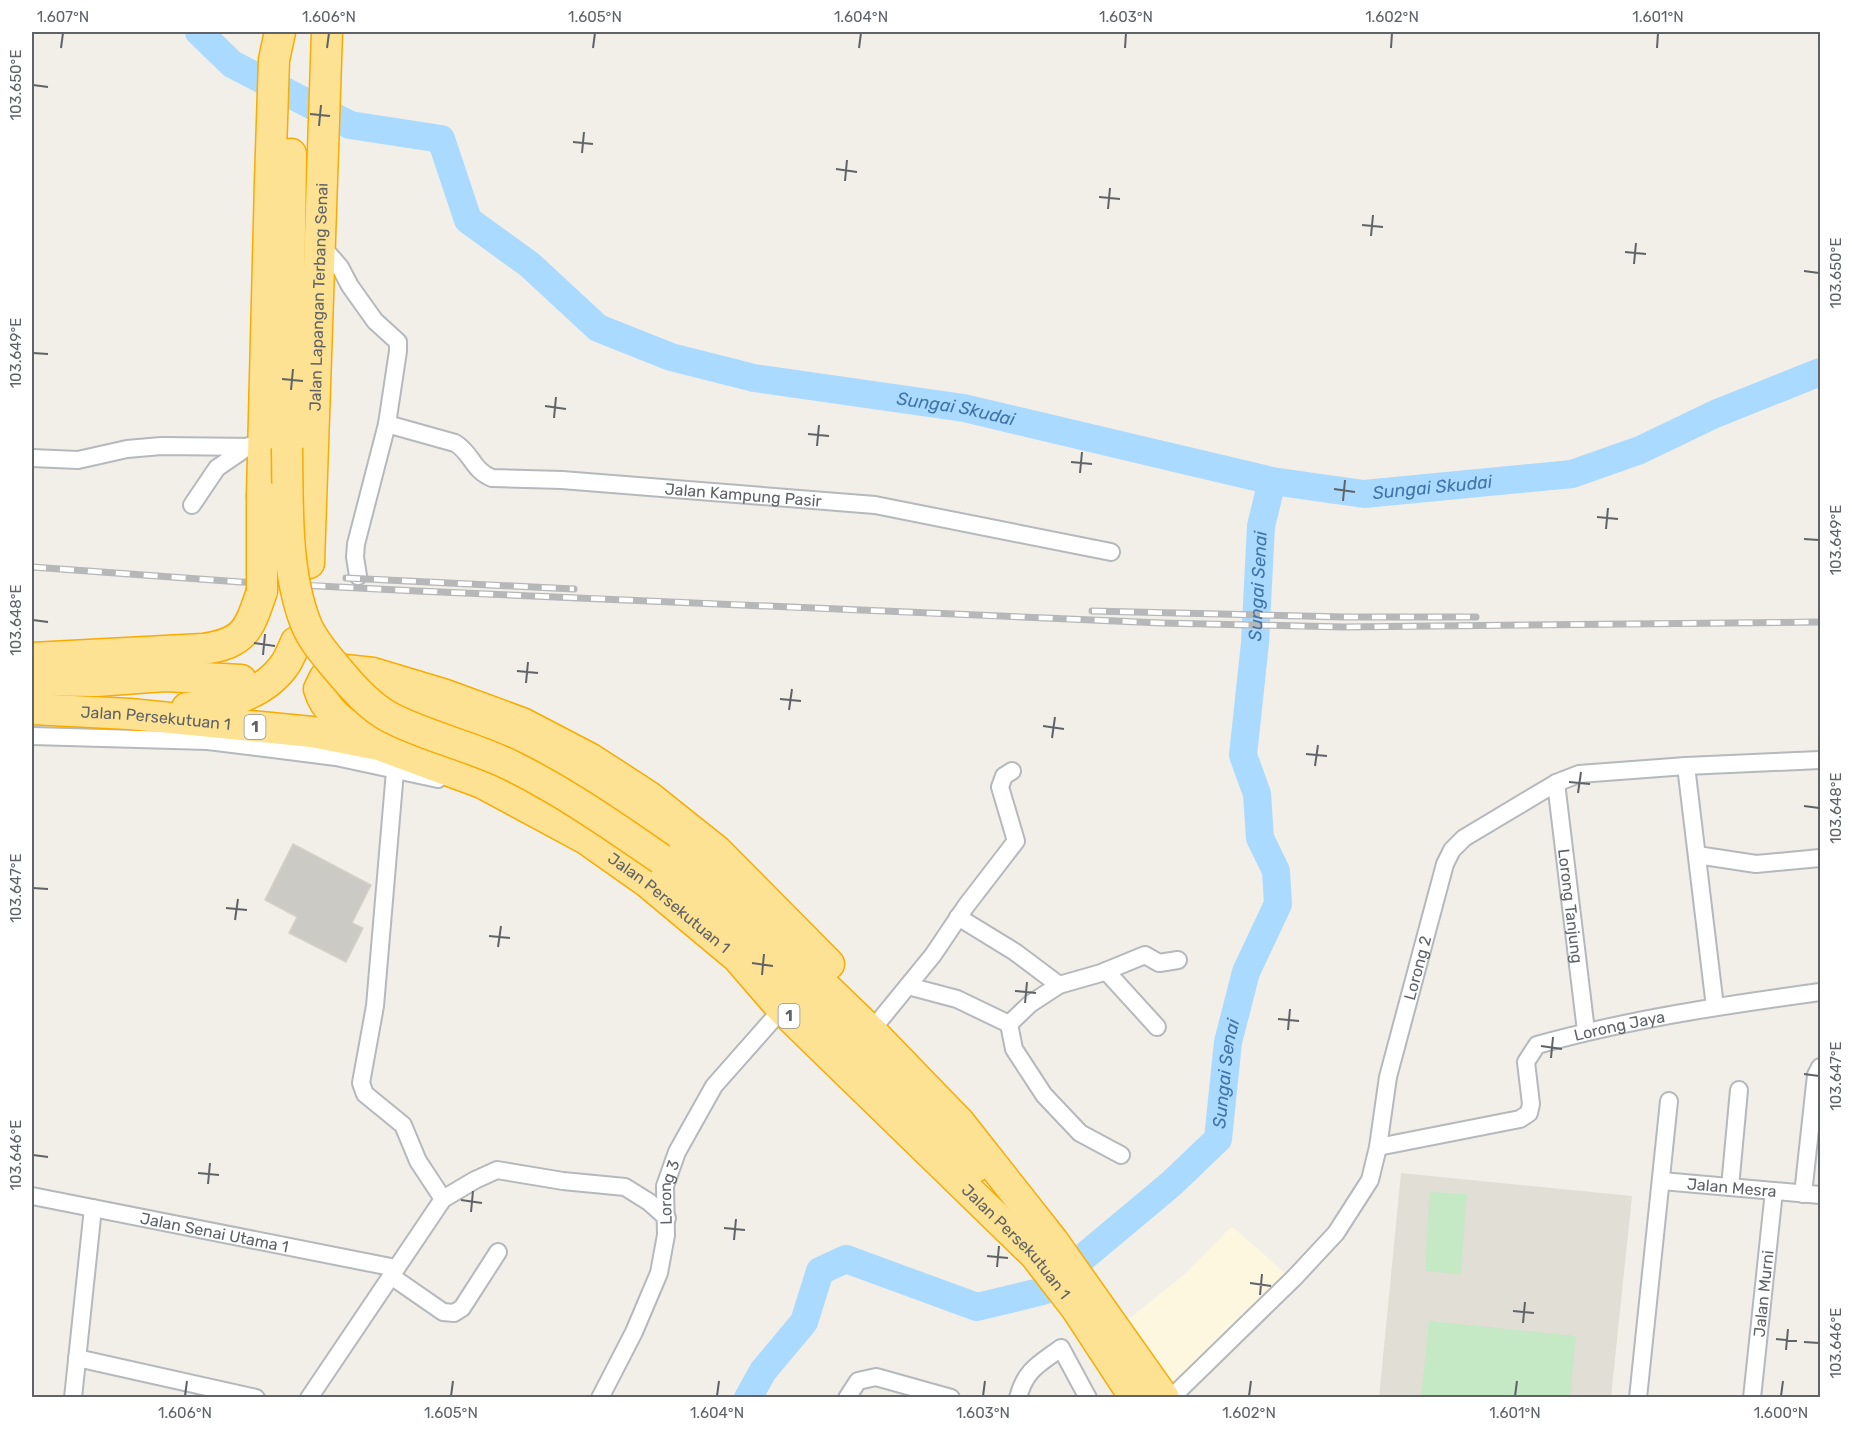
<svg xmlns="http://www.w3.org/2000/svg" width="1852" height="1429" font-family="Rubik,sans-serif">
<rect width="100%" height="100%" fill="#f1efe8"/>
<!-- commercial -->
<path fill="#fef7e0" d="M1230,1228H1234L1288,1276L1171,1388L1125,1322L1185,1274Z"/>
<!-- education -->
<path fill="#e1ded6" d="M1401,1173L1632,1196L1611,1397L1379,1398Z"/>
<!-- green -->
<g fill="#c5e8c5">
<path d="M1430,1192L1467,1194L1461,1274L1425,1271Z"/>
<path d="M1429,1321L1576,1336L1570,1397H1421Z"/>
</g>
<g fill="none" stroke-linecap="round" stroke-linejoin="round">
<!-- river -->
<g stroke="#aadaff" stroke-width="28">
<path id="s1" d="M199,32L232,64L350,125L441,139L468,220L530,265L598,328L671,357L754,378L964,408L1272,481L1364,494L1572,474L1640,450L1715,414L1820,372"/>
<path id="s2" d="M748,1398L763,1371L804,1322L820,1271L846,1259L977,1307L1043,1291L1171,1184L1218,1139L1228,1042L1246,972L1278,904L1276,871L1260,838L1257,794L1243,755L1255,643L1261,526L1272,481"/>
</g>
</g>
<!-- building -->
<path fill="#cccac5" stroke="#d6d1c6" stroke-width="1.5" d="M293,844L371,885L352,923L363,928L346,962L289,933L297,917L265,900Z"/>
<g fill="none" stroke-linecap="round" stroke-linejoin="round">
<defs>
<g id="street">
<path d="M320,244L340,267L350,286L375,321L398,342V351L387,424L356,544L355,557L358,576"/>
<path id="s3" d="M387,424L455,443C472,453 472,470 492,478L562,480L875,505L1111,552"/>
<path d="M32,458L78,460L127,449L161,446L263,447"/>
<path d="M192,505L217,468L249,446"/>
<path d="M32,736L208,741L336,757L438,779"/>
<path d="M1686,766L1715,1007"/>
<path d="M395,771L375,1006L361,1083L365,1094L403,1125L418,1161L443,1199"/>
<path id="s4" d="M1556,783L1586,1031"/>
<path d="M1697,855L1756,864L1820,858"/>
<path d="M958,917L1015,952L1059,985L1101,973L1145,955L1159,963L1178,960"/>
<path d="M1106,971L1157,1027"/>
<path d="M1059,985L1030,1004L1009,1024L1014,1049L1044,1095L1080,1133L1121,1155"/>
<path d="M908,986L957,999L1009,1024"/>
<path d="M871,1031L933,955L966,906L1016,841L1000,787L1004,776L1012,771"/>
<path id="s5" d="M1378,1147L1520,1119L1529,1113L1531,1104L1526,1062L1537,1045C1630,1019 1725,1005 1820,992"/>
<path id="s6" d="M1662,1181L1820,1195"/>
<path d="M1730,1187L1739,1090"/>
<path d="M1803,1194L1816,1075L1820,1067"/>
<path id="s7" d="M32,1196L396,1268"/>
<path d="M391,1276L443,1312L454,1313L462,1308L498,1252"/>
<path d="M77,1358L256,1398"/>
<path d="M73,1398L93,1208"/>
<path d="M309,1398L443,1199L475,1180L497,1170L563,1181L625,1187L649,1202L667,1218"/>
<path id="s8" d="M600,1398L634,1332L659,1273L666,1235L665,1186L677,1152L714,1086L782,1009"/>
<path d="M847,1398L858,1381L876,1377L951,1398"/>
<path d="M1018,1398C1025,1370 1039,1364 1061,1348L1088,1398"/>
<path id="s9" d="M1171,1398L1295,1277L1336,1233L1370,1180L1378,1147L1388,1077L1445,864L1452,850L1464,838L1556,783L1579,774L1686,766L1820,760"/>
<path d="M1638,1398L1669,1101"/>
<path id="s10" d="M1752,1398L1774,1191"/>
</g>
<g id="highway">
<path d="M287,448L291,154"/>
<path d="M262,495L270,182L274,60L280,32"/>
<path id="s11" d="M309,563C316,386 320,209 327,32"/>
<path d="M32,658L203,649C246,643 249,629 262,591"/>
<path d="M32,680L96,681L165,676L241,680"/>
<path d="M376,696L443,717L534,755L632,811L705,871L871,1031L960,1123L1053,1241L1164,1398"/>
<path d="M187,708C223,705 264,696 286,663C290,656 293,649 296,642"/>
<path id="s12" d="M32,709L130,714L312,732L379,745L482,783L586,839L647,882L737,957L782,1009L1035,1255L1076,1308L1135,1398"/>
<path d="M369,739C348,726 326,714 319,689L325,677L336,669L373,673L443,694L522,723L591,759L648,796L717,851L829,964"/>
<path d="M661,859L975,1167"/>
</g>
</defs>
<!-- street casing -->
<use href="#street" stroke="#b5b8bc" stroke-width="20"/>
<!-- highway casing -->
<use href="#highway" stroke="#f9ab00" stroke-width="33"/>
<!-- street -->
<use href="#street" stroke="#fff" stroke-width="16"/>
<!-- highway -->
<use href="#highway" stroke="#fde293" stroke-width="30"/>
<defs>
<g id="rail">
<path d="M32,567L241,582L417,591L1162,623L1344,627L1820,622"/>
<path d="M346,578L574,589"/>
<path d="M1092,611L1344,617H1476"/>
</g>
</defs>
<!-- rail casing -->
<use href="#rail" stroke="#b6b7b8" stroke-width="7"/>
<!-- rail -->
<use href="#rail" stroke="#fff" stroke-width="4.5" stroke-dasharray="14" stroke-linecap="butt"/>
<defs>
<g id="highway-bridge">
<path d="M287,448C288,504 285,571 306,624C312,639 324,653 334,665C350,684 369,707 391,718C430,738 475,747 514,767C566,793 613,826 661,859"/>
<path d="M262,591V495"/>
</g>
</defs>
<!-- highway-bridge casing -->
<use href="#highway-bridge" stroke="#f9ab00" stroke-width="33" stroke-linecap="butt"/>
<!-- highway-bridge -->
<use href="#highway-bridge" stroke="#fde293" stroke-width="30"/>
</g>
<!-- ticks -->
<path fill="none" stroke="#5f6368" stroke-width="2" d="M61,48L63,33M327,48L329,33M593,48L595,33M859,48L861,33M1125,48L1126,33M1391,48L1392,33M1657,48L1658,33M33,85L48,87M310,114L330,116M319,126L321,105M573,142L593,144M582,153L584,132M836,169L857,172M845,181L847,160M1099,197L1120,199M1108,209L1110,188M1362,225L1383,227M1371,236L1373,215M1625,252L1646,254M1634,264L1636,243M1804,271L1819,273M33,353L48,354M282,379L303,381M291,390L293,369M545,406L566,409M554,418L556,397M808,434L829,436M817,446L819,425M1071,462L1092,464M1080,473L1082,452M1334,489L1355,492M1343,501L1345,480M1597,517L1618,519M1606,529L1608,508M1804,539L1819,540M33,620L48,622M254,643L275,646M263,655L265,634M517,671L538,673M526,683L528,662M780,699L801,701M789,710L792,689M1043,726L1064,729M1052,738L1055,717M1306,754L1327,756M1315,766L1318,745M1569,782L1590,784M1578,793L1581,772M1804,806L1819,808M33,888L48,889M226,908L247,910M235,920L238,899M489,936L510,938M498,947L501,926M752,963L773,966M762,975L764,954M1015,991L1036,993M1025,1003L1027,982M1278,1019L1299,1021M1288,1030L1290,1009M1541,1046L1562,1049M1551,1058L1553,1037M1804,1074L1819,1076M33,1155L48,1157M198,1173L219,1175M208,1184L210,1163M461,1200L482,1203M471,1212L473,1191M724,1228L745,1230M734,1240L736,1219M987,1256L1008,1258M997,1267L999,1246M1250,1283L1271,1286M1260,1295L1262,1274M1513,1311L1534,1313M1523,1323L1525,1302M1776,1339L1797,1341M1804,1342L1819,1343M1786,1350L1788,1329M185,1396L187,1381M451,1396L453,1381M717,1396L719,1381M983,1396L985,1381M1249,1396L1251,1381M1515,1396L1517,1381M1781,1396L1783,1381"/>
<g text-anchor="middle" stroke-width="5" stroke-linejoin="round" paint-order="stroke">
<!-- shield labels -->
<g fill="#fff" stroke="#8f9295" stroke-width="1.5">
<rect x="244.5" y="715" width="21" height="24" rx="4.5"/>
<rect x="778.5" y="1004" width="21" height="24" rx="4.5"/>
</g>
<g font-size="15" font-weight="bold" fill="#5f6368">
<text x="255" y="732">1</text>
<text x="789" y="1021">1</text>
</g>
<!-- street labels -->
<g font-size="16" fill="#5f6368" stroke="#fff">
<text dy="6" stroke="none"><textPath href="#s11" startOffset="266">Jalan Lapangan Terbang Senai</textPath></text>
<text dy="6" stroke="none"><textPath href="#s3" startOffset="374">Jalan Kampung Pasir</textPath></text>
<text dy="6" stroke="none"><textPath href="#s12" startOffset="124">Jalan Persekutuan 1</textPath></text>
<text dy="6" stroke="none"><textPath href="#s12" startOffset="682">Jalan Persekutuan 1</textPath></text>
<text dy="6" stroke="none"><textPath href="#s4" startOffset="124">Lorong Tanjung</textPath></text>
<text dy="6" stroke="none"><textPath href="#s9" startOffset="514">Lorong 2</textPath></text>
<text dy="6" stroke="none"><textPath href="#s5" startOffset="312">Lorong Jaya</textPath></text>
<text dy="6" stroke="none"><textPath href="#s6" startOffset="70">Jalan Mesra</textPath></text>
<text dy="6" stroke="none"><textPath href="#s8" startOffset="220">Lorong 3</textPath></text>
<text dy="6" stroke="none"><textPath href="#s7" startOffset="186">Jalan Senai Utama 1</textPath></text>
<text dy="6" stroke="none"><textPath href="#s12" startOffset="1168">Jalan Persekutuan 1</textPath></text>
<text dy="6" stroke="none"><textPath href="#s10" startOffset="105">Jalan Murni</textPath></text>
</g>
<!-- water labels -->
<g font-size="18" font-style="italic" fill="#4174aa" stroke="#fff">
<text dy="6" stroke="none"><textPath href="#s1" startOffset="894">Sungai Skudai</textPath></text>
<text dy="6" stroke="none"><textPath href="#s1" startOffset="1380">Sungai Skudai</textPath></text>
<text dy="6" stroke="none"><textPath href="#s2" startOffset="1186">Sungai Senai</textPath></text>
<text dy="6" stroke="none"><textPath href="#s2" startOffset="682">Sungai Senai</textPath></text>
</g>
</g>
<!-- border -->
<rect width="1852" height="1429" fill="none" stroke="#ffffff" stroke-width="66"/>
<rect x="33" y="33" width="1786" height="1363" fill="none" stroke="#5f6368" stroke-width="2"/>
<g font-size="15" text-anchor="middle" fill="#5f6368">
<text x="63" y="22">1.607°N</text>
<text x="329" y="22">1.606°N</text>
<text x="595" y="22">1.605°N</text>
<text x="861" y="22">1.604°N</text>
<text x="1126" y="22">1.603°N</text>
<text x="1392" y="22">1.602°N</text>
<text x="1658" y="22">1.601°N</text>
<text transform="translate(16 85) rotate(-90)" y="5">103.650°E</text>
<text transform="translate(1836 273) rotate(-90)" y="5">103.650°E</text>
<text transform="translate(16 353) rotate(-90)" y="5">103.649°E</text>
<text transform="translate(1836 540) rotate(-90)" y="5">103.649°E</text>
<text transform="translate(16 620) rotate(-90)" y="5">103.648°E</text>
<text transform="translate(1836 808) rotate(-90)" y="5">103.648°E</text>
<text transform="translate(16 888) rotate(-90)" y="5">103.647°E</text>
<text transform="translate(1836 1076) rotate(-90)" y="5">103.647°E</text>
<text transform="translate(16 1155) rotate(-90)" y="5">103.646°E</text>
<text transform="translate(1836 1343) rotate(-90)" y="5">103.646°E</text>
<text x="185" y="1418">1.606°N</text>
<text x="451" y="1418">1.605°N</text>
<text x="717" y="1418">1.604°N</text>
<text x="983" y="1418">1.603°N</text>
<text x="1249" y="1418">1.602°N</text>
<text x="1515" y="1418">1.601°N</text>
<text x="1781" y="1418">1.600°N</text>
</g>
</svg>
